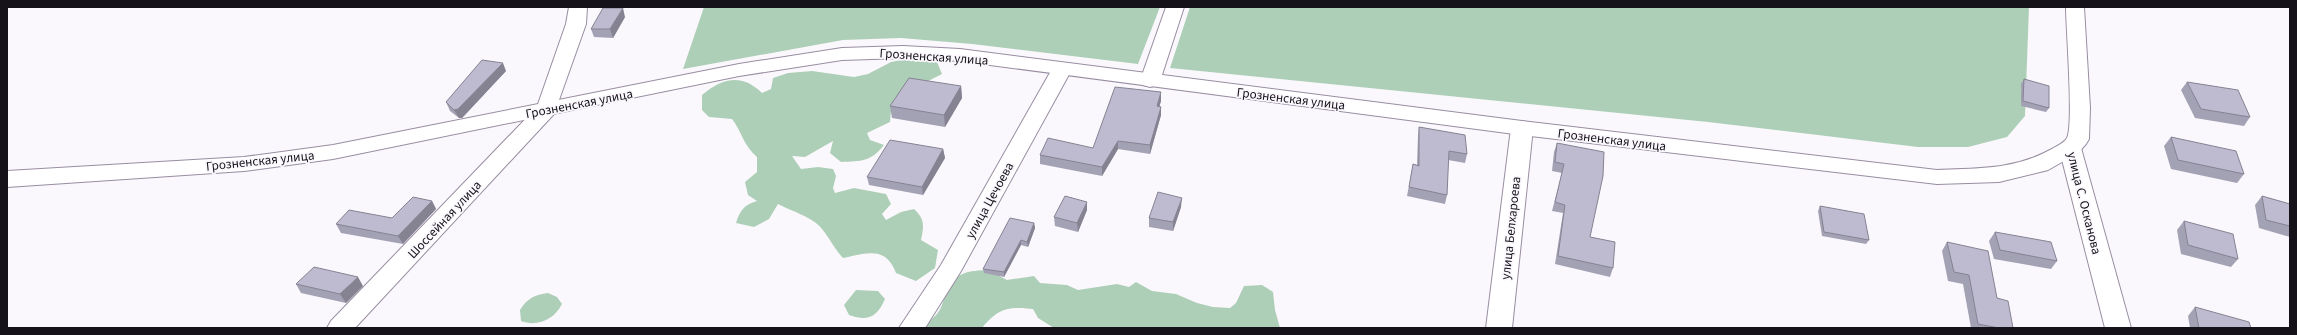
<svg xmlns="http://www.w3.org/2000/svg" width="2297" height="335" font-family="'Source Sans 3',sans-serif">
<rect width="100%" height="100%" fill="#fbf8fd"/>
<!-- green -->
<g fill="#aecfb7">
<path d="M704,7H1160L1138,64L972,44L901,38L843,40L683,69Z"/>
<path d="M1190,7H2029L2025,116L2007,137L1968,147H1918L1708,122L1170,68Z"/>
<path d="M908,59H925L937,62L942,74L895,98L891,111L890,122L867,133L870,140L884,145C871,162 861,161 841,162L830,153L833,141L805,157L792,156L801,169L818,167L833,169L836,176L833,188L835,193L854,188L886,194L891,204L882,214L886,220L901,212L914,209C925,219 924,226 921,240L938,250L935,268L916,281L896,273C886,246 867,253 843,258C833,247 831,240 822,229C813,217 791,211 778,204L769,219L754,227L736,223C740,210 744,205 757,201L748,195L745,182L757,172V157C743,145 742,132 732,119L709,117L702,110V95C722,78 742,73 762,93L771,89L773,78L788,73L812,71L854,77L868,74L891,62Z"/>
<path d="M988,270L1007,280L1034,276L1040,283L1067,285L1078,290L1117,284L1129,287L1136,282L1152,291L1176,294L1197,303L1213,307L1230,308L1236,303L1244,286L1262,285L1273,292L1275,310L1280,328H1054L1038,318L1033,309C1009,306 998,308 982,328H926C928,320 935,318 939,311C943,305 944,297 947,291C956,271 969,271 988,270Z"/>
<path d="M856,290L878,291L885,299C877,317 868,322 849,315L844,305Z"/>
<path d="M548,293L557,297L562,304C554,320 537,327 521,321L520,310C527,298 535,295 548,293Z"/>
</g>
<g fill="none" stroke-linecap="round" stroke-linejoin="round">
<defs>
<g id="street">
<path d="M569,7H587L586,24L554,114L355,328H327L331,321L537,107L566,24Z"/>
<path d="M1166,7H1184L1160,81L1157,85L1150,87L1143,85L1140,81Z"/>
<path d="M1062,63L1069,65L1072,69L961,271L925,328H899L941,265L1052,69L1055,65Z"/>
<path d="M1522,121L1530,123L1533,128L1512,328H1486L1511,128L1514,123Z"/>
<path d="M2070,141L2078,143L2081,148L2131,328H2105L2059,148L2062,143Z"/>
</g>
<path id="secondary" d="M2066,7H2084L2090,108L2089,139L2086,144L2078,153L2048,170L2040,172L1999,182L1937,184L1522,135L960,61L903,58L842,60L739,76L333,159L244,171L7,187V171L244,157L333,145L739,64L842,48L903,46L960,49L1522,121L1937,170C1980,168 2013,170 2052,149C2057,146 2064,143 2067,138C2074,124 2066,28 2066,7Z"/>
</defs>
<!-- street casing -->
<use href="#street" stroke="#988da1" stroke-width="2"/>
<!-- secondary casing -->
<use href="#secondary" stroke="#988da1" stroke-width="2"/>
<!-- street -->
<use href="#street" fill="#fff" fill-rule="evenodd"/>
<!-- secondary -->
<use href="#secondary" fill="#fff" fill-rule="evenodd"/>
</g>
<!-- wall -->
<g fill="#a3a1b4">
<path d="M625,17L613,38L594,37L591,29Z"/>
<path d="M506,71L462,118H459L450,111L446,102Z"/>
<path d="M2024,79L2049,108L2046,112L2021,106V84Z"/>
<path d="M2187,82L2250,117L2244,126L2195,118L2181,90Z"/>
<path d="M961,86L962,98L945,127L892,118L890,106Z"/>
<path d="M1161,101L1159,106L1161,107V115L1150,154L1118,149L1102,176L1040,164V155L1093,148Z"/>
<path d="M1419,127L1467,154L1465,163L1448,160L1447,195L1445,204L1407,196L1413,164L1417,165L1418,136Z"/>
<path d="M2171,137L2244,174L2237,183L2171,169L2164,146Z"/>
<path d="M1557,143L1590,237L1613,268L1610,277L1555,264L1563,213L1552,211L1562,173L1552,171L1554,152Z"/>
<path d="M943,149L945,158L923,195L869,185L867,177Z"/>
<path d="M2262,196L2290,204V237L2259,228L2255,205Z"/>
<path d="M432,201L436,209L403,244L341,233L336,224L392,218Z"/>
<path d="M1820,206L1869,240L1866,244L1822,236L1818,211Z"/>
<path d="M1181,207L1173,231L1149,227V218Z"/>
<path d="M1087,210L1078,232L1055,226L1054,217Z"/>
<path d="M2184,221L2238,259L2231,267L2181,254L2177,230Z"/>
<path d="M1034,223L1035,228L1028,247L1021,245L1004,277L984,273L983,269Z"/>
<path d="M1995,232L2057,261L2051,269L1994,259L1989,241Z"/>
<path d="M1947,242L1997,298L2013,328H1971L1963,284L1948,281L1942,251Z"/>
<path d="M296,284L363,286L346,303L301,293Z"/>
<path d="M2195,307L2251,328H2190L2188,316Z"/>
</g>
<!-- shaded-wall -->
<g fill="#858392">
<path d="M623,8L625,17L613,38L610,29Z"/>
<path d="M503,63L506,71L462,118H459L454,110Z"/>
<path d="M961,86L962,98L945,127L944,115Z"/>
<path d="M1161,92V101L1157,115V106Z"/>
<path d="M1161,107V115L1150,154V145Z"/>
<path d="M1118,141V149L1102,176V167Z"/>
<path d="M943,149L945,158L923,195L922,187Z"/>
<path d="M1182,198L1181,207L1173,231V222Z"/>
<path d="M432,201L436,209L403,244L398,236Z"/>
<path d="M1087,202V210L1078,232L1077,223Z"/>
<path d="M1034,223L1035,228L1028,247L1027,242Z"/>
<path d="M1021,240V245L1004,277V272Z"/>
<path d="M358,277L363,286L346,303L340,294Z"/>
</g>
<!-- building -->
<g fill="#bebbd1" stroke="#858392">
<path d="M603,8H623L610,29H591Z"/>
<path d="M482,60L503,63L458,109L454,110L446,102Z"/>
<path d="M909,78L961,86L944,115L890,106Z"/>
<path d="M2024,79L2049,86V108L2023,101Z"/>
<path d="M2187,82L2238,90L2250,117L2201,109Z"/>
<path d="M1115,87L1161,92L1157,106L1161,107L1150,145L1118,141L1102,167L1040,155L1048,138L1093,148Z"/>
<path d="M1419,127L1465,135L1467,154L1449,151L1447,195L1409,187L1413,164L1419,166Z"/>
<path d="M2171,137L2236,151L2244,174L2178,160Z"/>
<path d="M890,140L943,149L922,187L867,177Z"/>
<path d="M1557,143L1604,152L1603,176L1590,237L1615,242L1613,268L1558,256L1565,205L1555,202L1564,164L1555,162Z"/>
<path d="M1158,192L1182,198L1173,222L1149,218Z"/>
<path d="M1065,196L1087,202L1077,223L1054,217Z"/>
<path d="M2262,196L2290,204V226L2266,220Z"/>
<path d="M413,197L432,201L398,236L336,224L349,210L392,218Z"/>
<path d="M1820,206L1864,214L1869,240L1824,232Z"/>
<path d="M1010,218L1034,223L1027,242L1021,240L1004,272L983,269Z"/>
<path d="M2184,221L2233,234L2238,259L2188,245Z"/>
<path d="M1995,232L2051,242L2057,261L2000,250Z"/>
<path d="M1947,242L1988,251L1997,298L2008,301L2013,328H1999L1978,324L1969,275L1954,272Z"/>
<path d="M314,267L358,277L340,294L296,284Z"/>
<path d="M2195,307L2249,322L2251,328H2199Z"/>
</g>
<g text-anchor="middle" stroke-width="3.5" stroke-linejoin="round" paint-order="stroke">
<!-- street labels -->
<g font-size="13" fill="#151219" stroke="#fbf8fd">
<text transform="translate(934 56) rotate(4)" y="5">Грозненская улица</text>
<text transform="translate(1291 98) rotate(7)" y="5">Грозненская улица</text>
<text transform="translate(579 103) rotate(-11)" y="5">Грозненская улица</text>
<text transform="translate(1612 139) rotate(7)" y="5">Грозненская улица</text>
<text transform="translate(260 160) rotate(-6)" y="5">Грозненская улица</text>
<text transform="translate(989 200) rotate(-61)" y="5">улица Цечоева</text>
<text transform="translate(2085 203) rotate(76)" y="5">улица С. Осканова</text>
<text transform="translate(444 219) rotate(-47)" y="5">Шоссейная улица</text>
<text transform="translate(1510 228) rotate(-84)" y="5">улица Белхароева</text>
</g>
</g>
<!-- border -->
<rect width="2297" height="335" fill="none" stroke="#151219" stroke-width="16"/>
</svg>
